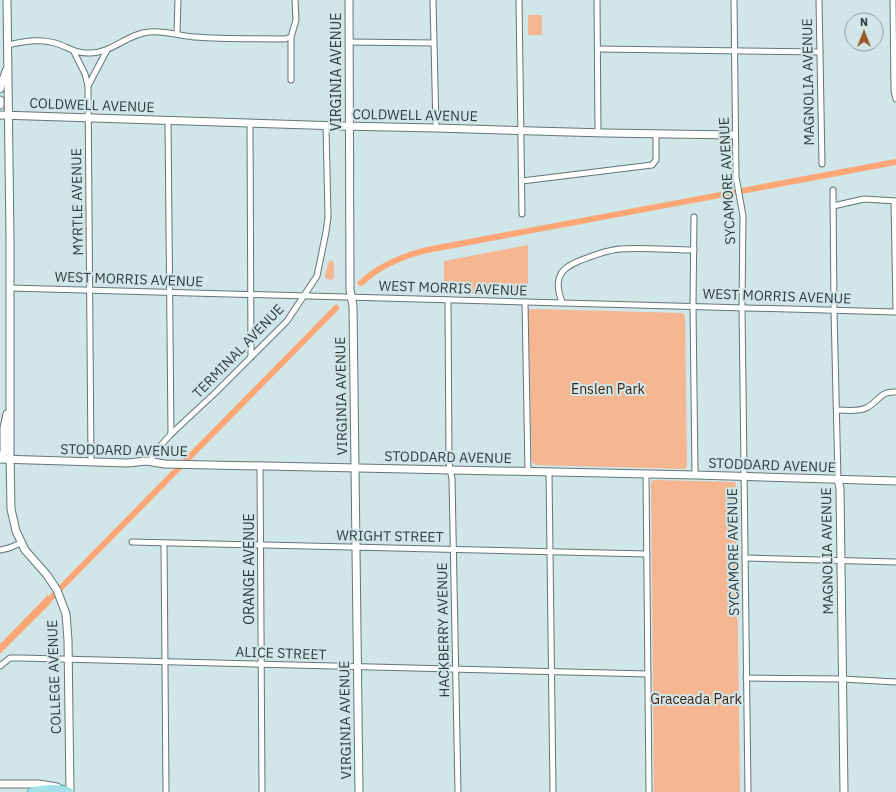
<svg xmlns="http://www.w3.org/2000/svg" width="896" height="792" font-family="'IBM Plex Sans',sans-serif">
<rect width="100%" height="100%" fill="#d0e6e8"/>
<!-- green -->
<g fill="#f6b691">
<rect x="528" y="15" width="14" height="20"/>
<path d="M528,245V296L444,293V261Z"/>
<path d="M332,260L334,263V277L332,280L326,279L325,275L329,261Z"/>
<path d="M533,309L682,313L685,315L687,466L685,469L536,465L532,462L528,310Z"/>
<path d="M653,480L732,482H735L736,486L740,792H654L651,482Z"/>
</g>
<!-- water -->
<path fill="#fca775" d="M47,594L51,603L0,654V644L46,597Z"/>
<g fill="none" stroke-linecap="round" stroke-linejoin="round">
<!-- canal -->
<g stroke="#fca775" stroke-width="6">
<path d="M361,283C380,265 402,256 427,250L896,162"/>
<path d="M44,605L336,308"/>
</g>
<defs>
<g id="street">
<path d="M433,0L436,128"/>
<path d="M519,0L522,214"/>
<path d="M597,0L598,133"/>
<path d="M734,0L736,177L743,216L742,307L748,792"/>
<path d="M819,0L822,164"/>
<path d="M893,0L894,91L896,99"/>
<path d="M177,34L178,0"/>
<path d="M349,42L434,43"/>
<path d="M7,45C23,42 39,38 55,43C68,47 76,54 90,53C112,53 127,34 149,32C165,30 179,36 194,37C224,39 255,39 285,39L291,37L296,20L295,0"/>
<path d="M598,49L820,52"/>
<path d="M74,52L85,74L88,86"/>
<path d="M291,80V37"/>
<path d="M168,121L171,434"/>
<path d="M250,123L251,357"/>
<path d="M522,181L652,165L656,160V134"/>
<path d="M833,190L834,310L838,480"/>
<path d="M894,201L896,309"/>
<path d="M833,206L864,199L896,201"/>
<path d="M694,217L693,306L695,475"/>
<path d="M10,288L896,312"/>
<path d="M448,300L449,463L452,479L458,792"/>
<path d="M525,302L528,472"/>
<path d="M562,302C559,294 556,284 560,276C563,268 572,264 579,261C592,256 606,250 620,249C644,247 670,250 694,250"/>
<path d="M837,410C847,410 857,412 866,408C879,402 879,391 896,392"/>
<path d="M151,461L154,453L171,434L215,393L287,321L317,276L326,232L328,217L326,126"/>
<path d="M91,462L88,86L107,50"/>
<path d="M260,466L262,792"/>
<path d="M549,472L553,792"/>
<path d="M646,474L649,792"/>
<path d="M132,542L647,554"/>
<path d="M164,543L166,792"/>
<path d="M0,550L9,548L21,543"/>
<path d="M745,558L896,562"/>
<path d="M0,666L10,658H21L648,674"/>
<path d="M746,678L842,679L896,682"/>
</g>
<g id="secondary">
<path d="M7,0L10,239V453L11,509L16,531L25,550L47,575L57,590L66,614L68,640L70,792"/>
<path d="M349,0L350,290L353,306L359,792"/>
<path d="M0,89L6,71"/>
<path d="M0,100V105"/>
<path d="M0,115L341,126L436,128L605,133L734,135"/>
<path d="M0,459L128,463L146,461L165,464L695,475L896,481"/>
<path d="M0,459L4,452V428L7,414"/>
<path d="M838,480L840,488L844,792"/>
<path d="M0,784H39L57,787"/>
</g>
<path id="primary" d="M32,792C44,789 58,787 69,792"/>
</defs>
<!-- street casing -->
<use href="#street" stroke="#637678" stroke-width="7"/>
<!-- secondary casing -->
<use href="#secondary" stroke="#637678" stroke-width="9"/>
<!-- primary casing -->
<use href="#primary" stroke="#529ba1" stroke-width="10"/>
<!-- street -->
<use href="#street" stroke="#fff" stroke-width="5"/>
<!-- secondary -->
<use href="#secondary" stroke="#fff" stroke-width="7"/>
<!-- primary -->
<use href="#primary" stroke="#a1e1e7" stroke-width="8"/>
</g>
<g text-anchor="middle" stroke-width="4" stroke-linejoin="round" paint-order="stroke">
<!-- street labels -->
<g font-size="14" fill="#343d3e" stroke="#d0e6e8">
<text transform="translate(336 72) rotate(-90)" y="5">VIRGINIA AVENUE</text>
<text transform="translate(808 82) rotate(-91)" y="5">MAGNOLIA AVENUE</text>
<text transform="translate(92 105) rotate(2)" y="5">COLDWELL AVENUE</text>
<text transform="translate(415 115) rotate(1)" y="5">COLDWELL AVENUE</text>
<text transform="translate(727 181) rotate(-93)" y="5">SYCAMORE AVENUE</text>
<text transform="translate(77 202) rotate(-91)" y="5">MYRTLE AVENUE</text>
<text transform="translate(129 279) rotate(2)" y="5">WEST MORRIS AVENUE</text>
<text transform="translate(453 288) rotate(2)" y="5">WEST MORRIS AVENUE</text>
<text transform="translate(777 296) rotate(2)" y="5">WEST MORRIS AVENUE</text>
<text transform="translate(238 351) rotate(-46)" y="5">TERMINAL AVENUE</text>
<text transform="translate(341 396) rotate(-91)" y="5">VIRGINIA AVENUE</text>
<text transform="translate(124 450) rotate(1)" y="5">STODDARD AVENUE</text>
<text transform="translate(448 457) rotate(1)" y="5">STODDARD AVENUE</text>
<text transform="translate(772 465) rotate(2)" y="5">STODDARD AVENUE</text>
<text transform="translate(390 536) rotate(1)" y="5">WRIGHT STREET</text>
<text transform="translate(827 551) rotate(-91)" y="5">MAGNOLIA AVENUE</text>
<text transform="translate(733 552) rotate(-91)" y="5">SYCAMORE AVENUE</text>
<text transform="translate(249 569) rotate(-90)" y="5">ORANGE AVENUE</text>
<text transform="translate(443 630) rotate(-91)" y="5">HACKBERRY AVENUE</text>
<text transform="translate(281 653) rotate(2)" y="5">ALICE STREET</text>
<text transform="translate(54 677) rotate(-92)" y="5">COLLEGE AVENUE</text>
<text transform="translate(345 720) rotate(-91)" y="5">VIRGINIA AVENUE</text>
</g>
<!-- park labels -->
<g font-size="14" fill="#44230e" stroke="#d0e6e8">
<text x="608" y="394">Enslen Park</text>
<text x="696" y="704">Graceada Park</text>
</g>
</g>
<!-- north arrow -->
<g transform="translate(864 32)"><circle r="19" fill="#d0e6e8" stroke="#92a2a4"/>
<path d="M0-3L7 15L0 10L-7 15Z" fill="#a05b2f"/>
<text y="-6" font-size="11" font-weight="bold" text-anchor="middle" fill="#343d3e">N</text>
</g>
</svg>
